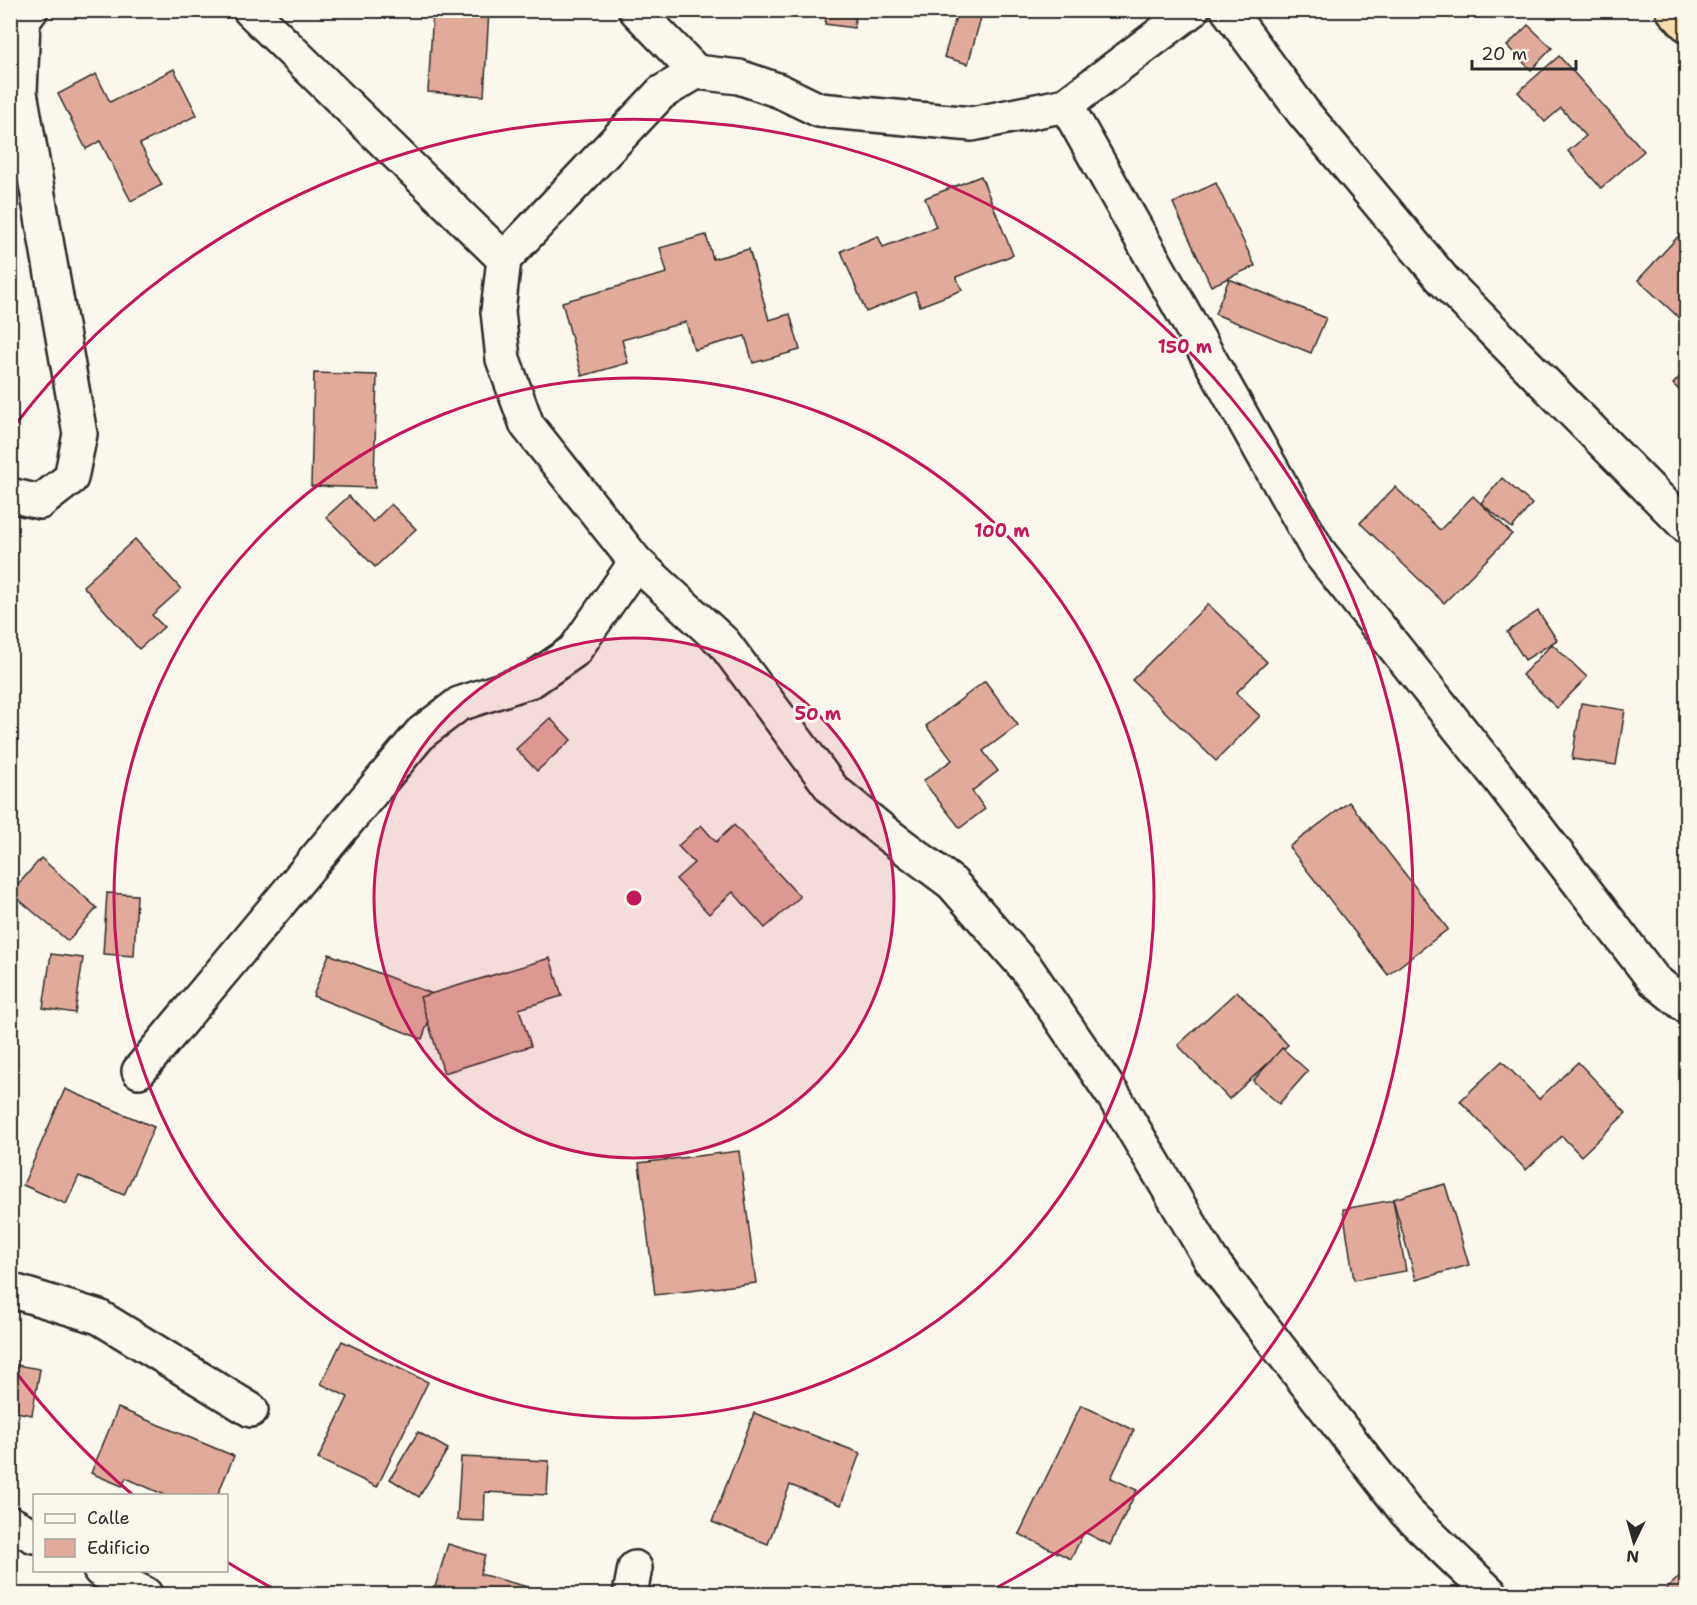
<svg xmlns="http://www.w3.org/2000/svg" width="1697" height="1605" font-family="'Shantell Sans',sans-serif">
<rect width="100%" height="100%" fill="#fbf7ec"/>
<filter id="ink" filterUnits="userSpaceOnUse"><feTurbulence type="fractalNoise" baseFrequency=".0167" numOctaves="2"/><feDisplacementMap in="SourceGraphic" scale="12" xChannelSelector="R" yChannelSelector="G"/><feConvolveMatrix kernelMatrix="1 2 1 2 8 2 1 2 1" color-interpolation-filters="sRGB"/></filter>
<g filter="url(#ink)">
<!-- building -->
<g fill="#e2aa9b" stroke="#2b2b2b" stroke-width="1.5">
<path d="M433,10H489L484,96L428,92Z"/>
<path d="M827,10H856L854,28L825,24Z"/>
<path d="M958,10H983L968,64L944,57Z"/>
<path d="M1528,25L1552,48L1531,70L1507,46Z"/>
<path d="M1559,56L1644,151L1601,188L1568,151L1586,136L1561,108L1545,122L1518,92Z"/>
<path d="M174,69L197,115L140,144L162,185L131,201L100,141L86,149L58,94L96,74L110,102Z"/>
<path d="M981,176L1013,255L956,277L962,290L920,306L915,292L866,312L841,251L878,236L883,247L936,227L925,198Z"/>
<path d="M1216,183L1255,266L1211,286L1173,203Z"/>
<path d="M1686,228V324L1638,280Z"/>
<path d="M706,235L713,259L749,249L769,320L790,314L800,350L753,363L745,336L694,350L686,322L622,340L628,363L582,376L562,302L667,273L660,248Z"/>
<path d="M1229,279L1326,318L1311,353L1215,314Z"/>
<path d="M1686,370V397L1673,384Z"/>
<path d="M314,373L377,375L374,479H375V488L311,486Z"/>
<path d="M1502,478L1532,504L1512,528L1481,503Z"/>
<path d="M1395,487L1440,530L1473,496L1512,534L1444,603L1360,523Z"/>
<path d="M349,496L373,522L391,504L416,529L375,567L326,517Z"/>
<path d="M135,539L181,589L152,615L164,627L139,649L83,586Z"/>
<path d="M1208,604L1267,662L1236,693L1260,716L1216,761L1132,680Z"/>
<path d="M1538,611L1557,640L1525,660L1507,632Z"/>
<path d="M1552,644L1587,677L1557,708L1522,675Z"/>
<path d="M985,681L1018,725L983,751L998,771L972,791L985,809L960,828L923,781L952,760L926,726Z"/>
<path d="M1581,703L1625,710L1616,765L1572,759Z"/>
<path d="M550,718L571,740L537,771L516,749Z"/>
<path d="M1349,802L1448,929L1388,975L1289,847Z"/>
<path d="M701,825L716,842L734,825L800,897L765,928L733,892L709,914L676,879L694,863L678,846Z"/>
<path d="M41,858L97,908L68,941L11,893Z"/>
<path d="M107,893L137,895L134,956L103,954Z"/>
<path d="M51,954L83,958L75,1013L43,1008Z"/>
<path d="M329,954L438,996L422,1039L313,996Z"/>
<path d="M550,958L562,996L519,1009L531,1046L444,1073L420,997Z"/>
<path d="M1237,991L1288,1045L1229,1099L1178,1045Z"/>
<path d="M1282,1048L1308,1071L1279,1104L1253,1081Z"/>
<path d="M1502,1061L1539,1099L1578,1062L1626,1113L1581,1156L1562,1136L1526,1170L1460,1101Z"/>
<path d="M65,1089L154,1127L124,1195L79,1176L66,1204L23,1185Z"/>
<path d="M739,1151L756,1283L655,1295L639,1163Z"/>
<path d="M1445,1184L1469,1265L1416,1280L1393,1199Z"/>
<path d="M1393,1200L1406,1271L1354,1280L1343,1209Z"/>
<path d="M342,1341L428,1382L377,1487L318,1459L348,1397L321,1384Z"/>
<path d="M16,1365L40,1369L32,1415L10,1411V1395Z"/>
<path d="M1081,1405L1134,1430L1111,1478L1137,1490L1110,1545L1084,1532L1071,1559L1019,1534Z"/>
<path d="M118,1408L234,1456L217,1496H167L126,1478L122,1486L91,1473Z"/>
<path d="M754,1413L860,1453L841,1505L790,1485L768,1544L712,1522Z"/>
<path d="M418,1432L448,1449L419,1497L390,1479Z"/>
<path d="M461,1457L549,1461L547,1495L485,1492L484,1521L457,1520Z"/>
<path d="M448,1544L485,1555L480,1574L554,1594H433Z"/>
<path d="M1682,1574L1686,1579V1594H1661Z"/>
</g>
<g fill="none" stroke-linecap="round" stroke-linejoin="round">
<defs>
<g id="minor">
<path d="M250,10L504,259"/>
<path d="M636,10L696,72"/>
<path d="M1192,10L1066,105L972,124L819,110L780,91L739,77L696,72L661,93L504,259L498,311L503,359L527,425L636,562L724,643L833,790L884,832L952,883L1027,969L1115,1098L1211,1260L1406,1512L1491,1594"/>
<path d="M1228,10L1303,112L1444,281L1686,526"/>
<path d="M1066,105L1318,551L1498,777L1654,980L1686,1006"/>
<path d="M10,495L40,502L71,478L80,434L20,92L23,21L31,10"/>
<path d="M139,1071L421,733L459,704L532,680L574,651L636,562"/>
<path d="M10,1290L99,1317L251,1410"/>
<path d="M10,1523L34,1536"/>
<path d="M100,1570L145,1594"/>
<path d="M630,1594L635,1568"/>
</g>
<path id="trunk" d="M1673,10L1686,24"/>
</defs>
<!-- minor casing -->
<use href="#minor" stroke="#2b2b2b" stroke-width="38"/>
<!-- trunk casing -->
<use href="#trunk" stroke="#2b2b2b" stroke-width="38"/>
<!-- minor -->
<use href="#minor" stroke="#fbf7ec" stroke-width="33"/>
<!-- trunk -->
<use href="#trunk" stroke="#fbddab" stroke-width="33"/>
</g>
</g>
<!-- distance rings -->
<circle cx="634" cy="898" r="260" fill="#c2185b" fill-opacity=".12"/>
<g fill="none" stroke="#c2185b" stroke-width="3">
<circle cx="634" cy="898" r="260"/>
<circle cx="634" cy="898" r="520"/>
<path d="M280 1592A779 779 0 0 1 227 1562M133 1495A779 779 0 0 1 12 1367M12 429A779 779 0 1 1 988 1592"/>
</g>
<circle cx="634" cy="898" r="9" fill="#c2185b" stroke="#fbf7ec" stroke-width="3"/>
<g font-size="18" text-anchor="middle" font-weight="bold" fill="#c2185b" stroke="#fbf7ec" stroke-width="6" stroke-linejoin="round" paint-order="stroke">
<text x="1185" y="353">150 m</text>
<text x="1002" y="537">100 m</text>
<text x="818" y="720">50 m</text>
</g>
<!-- margin -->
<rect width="1697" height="1605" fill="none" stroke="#fbf7ec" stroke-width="36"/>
<rect x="18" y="18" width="1661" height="1569" fill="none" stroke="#2b2b2b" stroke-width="2" filter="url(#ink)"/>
<!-- legend -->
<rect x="33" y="1494" width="195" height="78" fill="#fbf7ec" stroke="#a8a59f" stroke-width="1.5"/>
<rect x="45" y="1514" width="30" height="9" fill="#fbf7ec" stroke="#a8a59f" stroke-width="1.5"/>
<text x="87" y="1524" font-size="18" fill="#2b2b2b">Calle</text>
<rect x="45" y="1539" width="30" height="18" fill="#e2aa9b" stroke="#a8a59f" stroke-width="1.5"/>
<text x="87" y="1554" font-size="18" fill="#2b2b2b">Edificio</text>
<!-- north arrow -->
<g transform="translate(1634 1542) rotate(185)" stroke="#fbf7ec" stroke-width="4.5" paint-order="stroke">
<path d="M0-4.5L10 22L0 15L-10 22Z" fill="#2b2b2b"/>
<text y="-9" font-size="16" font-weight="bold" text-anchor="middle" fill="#2b2b2b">N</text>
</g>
<!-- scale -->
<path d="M1472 60v9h104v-9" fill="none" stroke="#2b2b2b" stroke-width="3"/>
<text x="1481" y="60" font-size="18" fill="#2b2b2b" stroke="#fbf7ec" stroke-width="4.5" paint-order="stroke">20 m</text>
</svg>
